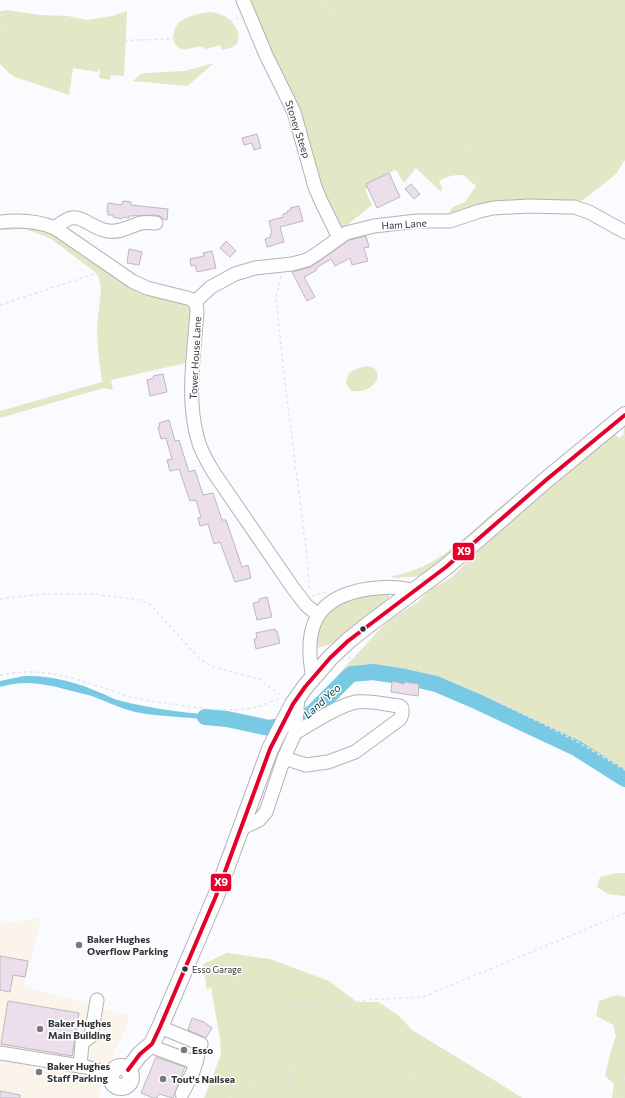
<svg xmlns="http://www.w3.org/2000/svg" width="625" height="1098" font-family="Commissioner,sans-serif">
<rect width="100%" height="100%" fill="#f9fbfe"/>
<!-- industrial -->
<path fill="#fbf4eb" d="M41,918L24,986L127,1015L128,1024L104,1073L99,1098H0V924Z"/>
<!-- green -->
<g fill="#e3e7c6">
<path d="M247,0H625V160L616,174L582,201L577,200L500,203L447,216L453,207L465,202L476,186L463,175C454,175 446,176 439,181L442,188L441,192L416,168L404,183L396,170L366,184L368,188L365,190L372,205L342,229L325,202Z"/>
<path d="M7,10L40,15L68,16L87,20L113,16L127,11L124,76L111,75L110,80L99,78L100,70H98V72L73,68L69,95L15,77L10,74L0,64V11Z"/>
<path d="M211,12C216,13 221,14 226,17C234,22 245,38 234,46C231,48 226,49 222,50L220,45L206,49L202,47C195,46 189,50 183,49C169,46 172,27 181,21C190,15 200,13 211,12Z"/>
<path d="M214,63L187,86L133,81L141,74L147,73L185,71Z"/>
<path d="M0,224L46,227L108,270L193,304L190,362L111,380L113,390L104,388L0,418V411L102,382L98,351L97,328L101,289L99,278L95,272L50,238L25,229L0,230Z"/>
<path d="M367,366L374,368C386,380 365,396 350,390L346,382L349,373L356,369Z"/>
<path d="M625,423V776L581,748L529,723L518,718L501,715L446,687L405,678L375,674L355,673L337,676L380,629L392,618L418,602L431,589L452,577L508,520L613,433L619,438L623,435Z"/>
<path d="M597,426L599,429L423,576L393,578L392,576C438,569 467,534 501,506C533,481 565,455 597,429Z"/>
<path d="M388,593L389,594V598L363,618L336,641L328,645L314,649C317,604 349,596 388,593Z"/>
<path d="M618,873H625V896L608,894L597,887L600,877Z"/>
<path d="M227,953L270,959L329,981L357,1002H378L398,1015L412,1030L486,1075L522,1098H204L221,1055L220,1039L211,987L207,990L203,964Z"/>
<path d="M617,995L625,997V1098H612L614,1084L605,1076L610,1054L616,1036L613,1025L596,1016L599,1001Z"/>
</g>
<!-- water -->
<path fill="#77c9e4" d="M24,676C50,675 77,682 101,693C107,695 112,699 118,700C154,710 191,713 228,717L225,723C196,716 165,718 135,712C120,708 107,702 92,696C86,694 78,693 72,691C47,684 25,679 0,687V681Z"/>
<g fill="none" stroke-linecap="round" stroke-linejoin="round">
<!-- river -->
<path stroke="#77c9e4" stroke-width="16" d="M205,717L227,719L269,728L299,723L314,711L349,676L352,674L373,672L405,677L436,684L478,702L576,748L625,779"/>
</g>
<!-- building -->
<g fill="#ecdfeb" stroke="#bababc">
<path d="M257,134L261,148L254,150L252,143L244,145L242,138Z"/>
<path d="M389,173L400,197L377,208L366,184Z"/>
<path d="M411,184L420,194L414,199L405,189Z"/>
<path d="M123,201L131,202V205L168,209L167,220L163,219L160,216L156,215L129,216V218L123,217L122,219L113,217V215H108V212H107L108,203L122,205Z"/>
<path d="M299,206L303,221L280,227L284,242L267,247L265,239L271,237L270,234L272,233L269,221L283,217V214L288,213L287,211L291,210L290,208Z"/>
<path d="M366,236L369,247L364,248L368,261L352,265L350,258L335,266L331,259L316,268L317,270L304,277L315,297L307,301L292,272L311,267L349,240Z"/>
<path d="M226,241L236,251L230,257L220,248Z"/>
<path d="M129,249L142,252L139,265L127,263Z"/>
<path d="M212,251L216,268L197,272L195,265L191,266L190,259L204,256L203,253Z"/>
<path d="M163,374L167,392L150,396L147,380L154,378L153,376Z"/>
<path d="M169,420L175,441L179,440L189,472L195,470L203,495L213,493L222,520H226L242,567L248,565L251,578L235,582L220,542L214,544L208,524L200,526L198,518L201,517L196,500L190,501L179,469L170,471L167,460L172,459L166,438L161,439L158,427H160L159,423Z"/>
<path d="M267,597L272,617L257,620L253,603L259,602V599Z"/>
<path d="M275,629V631H277L280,643L256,649L254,639L257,638L256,633Z"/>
<path d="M392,681L404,684V682L419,684L418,696L391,692Z"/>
<path d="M0,956L28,961L25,977L13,975L10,992L0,990Z"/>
<path d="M8,1001L79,1013L72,1056L1,1044Z"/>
<path d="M192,1018L204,1022L212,1028L206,1038L188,1030Z"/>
<path d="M156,1057L185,1067L173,1098L159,1094L157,1098H153L141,1093Z"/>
<path d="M0,1091L20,1095V1098H0Z"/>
</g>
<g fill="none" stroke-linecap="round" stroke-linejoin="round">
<defs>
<g id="minor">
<path d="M243,0L266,55L294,112L315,187L321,201L339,238"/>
<path d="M0,222C18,220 38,221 55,228L132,281L147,288L191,299C196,303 197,306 197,312C194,354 186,400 198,440C201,452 208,463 214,473L293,588L306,605L318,615"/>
<path d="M55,228C80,205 84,227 108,231C120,233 130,226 141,223C146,222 151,223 156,223"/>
<path d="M195,302L211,287L235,274L255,268L292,264L307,260L318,253L346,233L374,226L417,221H450L480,211L493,208L529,206L565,207H574L589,212L625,232"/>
<path d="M313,678C303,628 315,597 368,589C385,587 398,586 414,591"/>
<path d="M284,758L306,765L328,762L355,752L400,719L402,714V708L400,706C386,705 370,700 356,702C339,705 310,724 295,733"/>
<path d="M242,828L259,820L266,812L284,758L295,733L298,697"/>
<path d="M160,1027L201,1044L193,1072L182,1094"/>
<path d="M150,1046L196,1063"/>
<path d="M0,1053L86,1067L112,1075"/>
<path d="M80,1066L82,1043L91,1036L97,1000"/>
</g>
<g id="major">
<circle cx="121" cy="1077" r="10"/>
<path d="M128,1070L140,1054L152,1044L160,1027L216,896L270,749L293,704L305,687L330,658L348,641L368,625L446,567L546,480L625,415"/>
</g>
</defs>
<!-- minor casing -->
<use href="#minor" stroke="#b1b3b6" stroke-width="15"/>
<!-- major casing -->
<use href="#major" stroke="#b1b3b6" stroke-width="18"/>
<!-- path -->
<g stroke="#e5e5e6" stroke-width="1.5" stroke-dasharray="3 3" stroke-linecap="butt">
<path d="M321,0L443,131L470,148L557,195"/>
<path d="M0,27L74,42L169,39L239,18"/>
<path d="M281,276L276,298L284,375L302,517L308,566L309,591"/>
<path d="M0,305L100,272"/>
<path d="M624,435L625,439"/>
<path d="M312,596L326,592"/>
<path d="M0,599L41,594H94L140,600L151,605L199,658L213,667L259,679L279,694L284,695"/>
<path d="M397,620L447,586L464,572L485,550"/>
<path d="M348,658L414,666L431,670L458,682L539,722L576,741L625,770"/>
<path d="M356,660L382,632L394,622"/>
<path d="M0,675C48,665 80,681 124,695C135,699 146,700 157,702C187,706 218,712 248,709C261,707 271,702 283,697"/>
<path d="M289,1068V1098"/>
<path d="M249,1083L254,1051L270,1014L286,1007L339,1005L352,1004L366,1000L423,997L625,913"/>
<path d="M230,1098L249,1083L268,1073L337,1054L364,1058L430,1085L451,1098"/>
<path d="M620,1098L625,1077"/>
</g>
<!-- minor -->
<use href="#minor" stroke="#fefeff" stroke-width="13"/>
<!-- major -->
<use href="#major" stroke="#fefeff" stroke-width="16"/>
<defs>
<path id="bus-1" d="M128,1070L140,1054L152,1044L160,1027L216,896L270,749L293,704L305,687L330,658L348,641L446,567L546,480L625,415"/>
</defs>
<!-- bus-1 casing -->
<use href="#bus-1" stroke="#fff" stroke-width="7"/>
<!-- bus-1 -->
<use href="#bus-1" stroke="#e4002b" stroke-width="4"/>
</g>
<!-- markers -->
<g fill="#313437" stroke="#fff" stroke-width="1.5">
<circle cx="363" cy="629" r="3.5"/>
<circle cx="185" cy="969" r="3.5"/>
</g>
<g fill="#777a7d" stroke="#fff" stroke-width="1.5">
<circle cx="79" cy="945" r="4"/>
<circle cx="40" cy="1029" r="4"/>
<circle cx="184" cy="1050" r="4"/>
<circle cx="39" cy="1072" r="4"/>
<circle cx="163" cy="1079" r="4"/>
</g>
<g text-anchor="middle" stroke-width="3" stroke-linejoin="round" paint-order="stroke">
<!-- bus labels -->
<g font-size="9" fill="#313437" stroke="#fff" text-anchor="start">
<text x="192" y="973">Esso Garage</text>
</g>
<!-- street labels -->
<g font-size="10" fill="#313437" stroke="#fff">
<text transform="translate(298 129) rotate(72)" y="4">Stoney Steep</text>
<text transform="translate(404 224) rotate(-4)" y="4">Ham Lane</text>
<text transform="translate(195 358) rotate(-87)" y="4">Tower House Lane</text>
</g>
<!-- poi labels -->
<g font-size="10" font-weight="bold" fill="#313437" stroke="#fff" text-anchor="start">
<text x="87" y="943">Baker Hughes<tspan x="87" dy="12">Overflow Parking</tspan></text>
<text x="48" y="1027">Baker Hughes<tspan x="48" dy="12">Main Building</tspan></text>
<text x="192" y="1054">Esso</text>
<text x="47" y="1070">Baker Hughes<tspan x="47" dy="12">Staff Parking</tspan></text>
<text x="171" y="1083">Tout's Nailsea</text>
</g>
<!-- water labels -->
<g font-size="11" font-style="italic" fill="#033948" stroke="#fff">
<text transform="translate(322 701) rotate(-42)" y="4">Land Yeo</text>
</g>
</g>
<g stroke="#fff" stroke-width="1.5">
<rect x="452" y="542" width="23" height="19" rx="4" fill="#e4002b"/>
<rect x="210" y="873" width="22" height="19" rx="4" fill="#e4002b"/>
</g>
<g font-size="11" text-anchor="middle" font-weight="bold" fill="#fff">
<text x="464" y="555">X9</text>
<text x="221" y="886">X9</text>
</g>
</svg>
